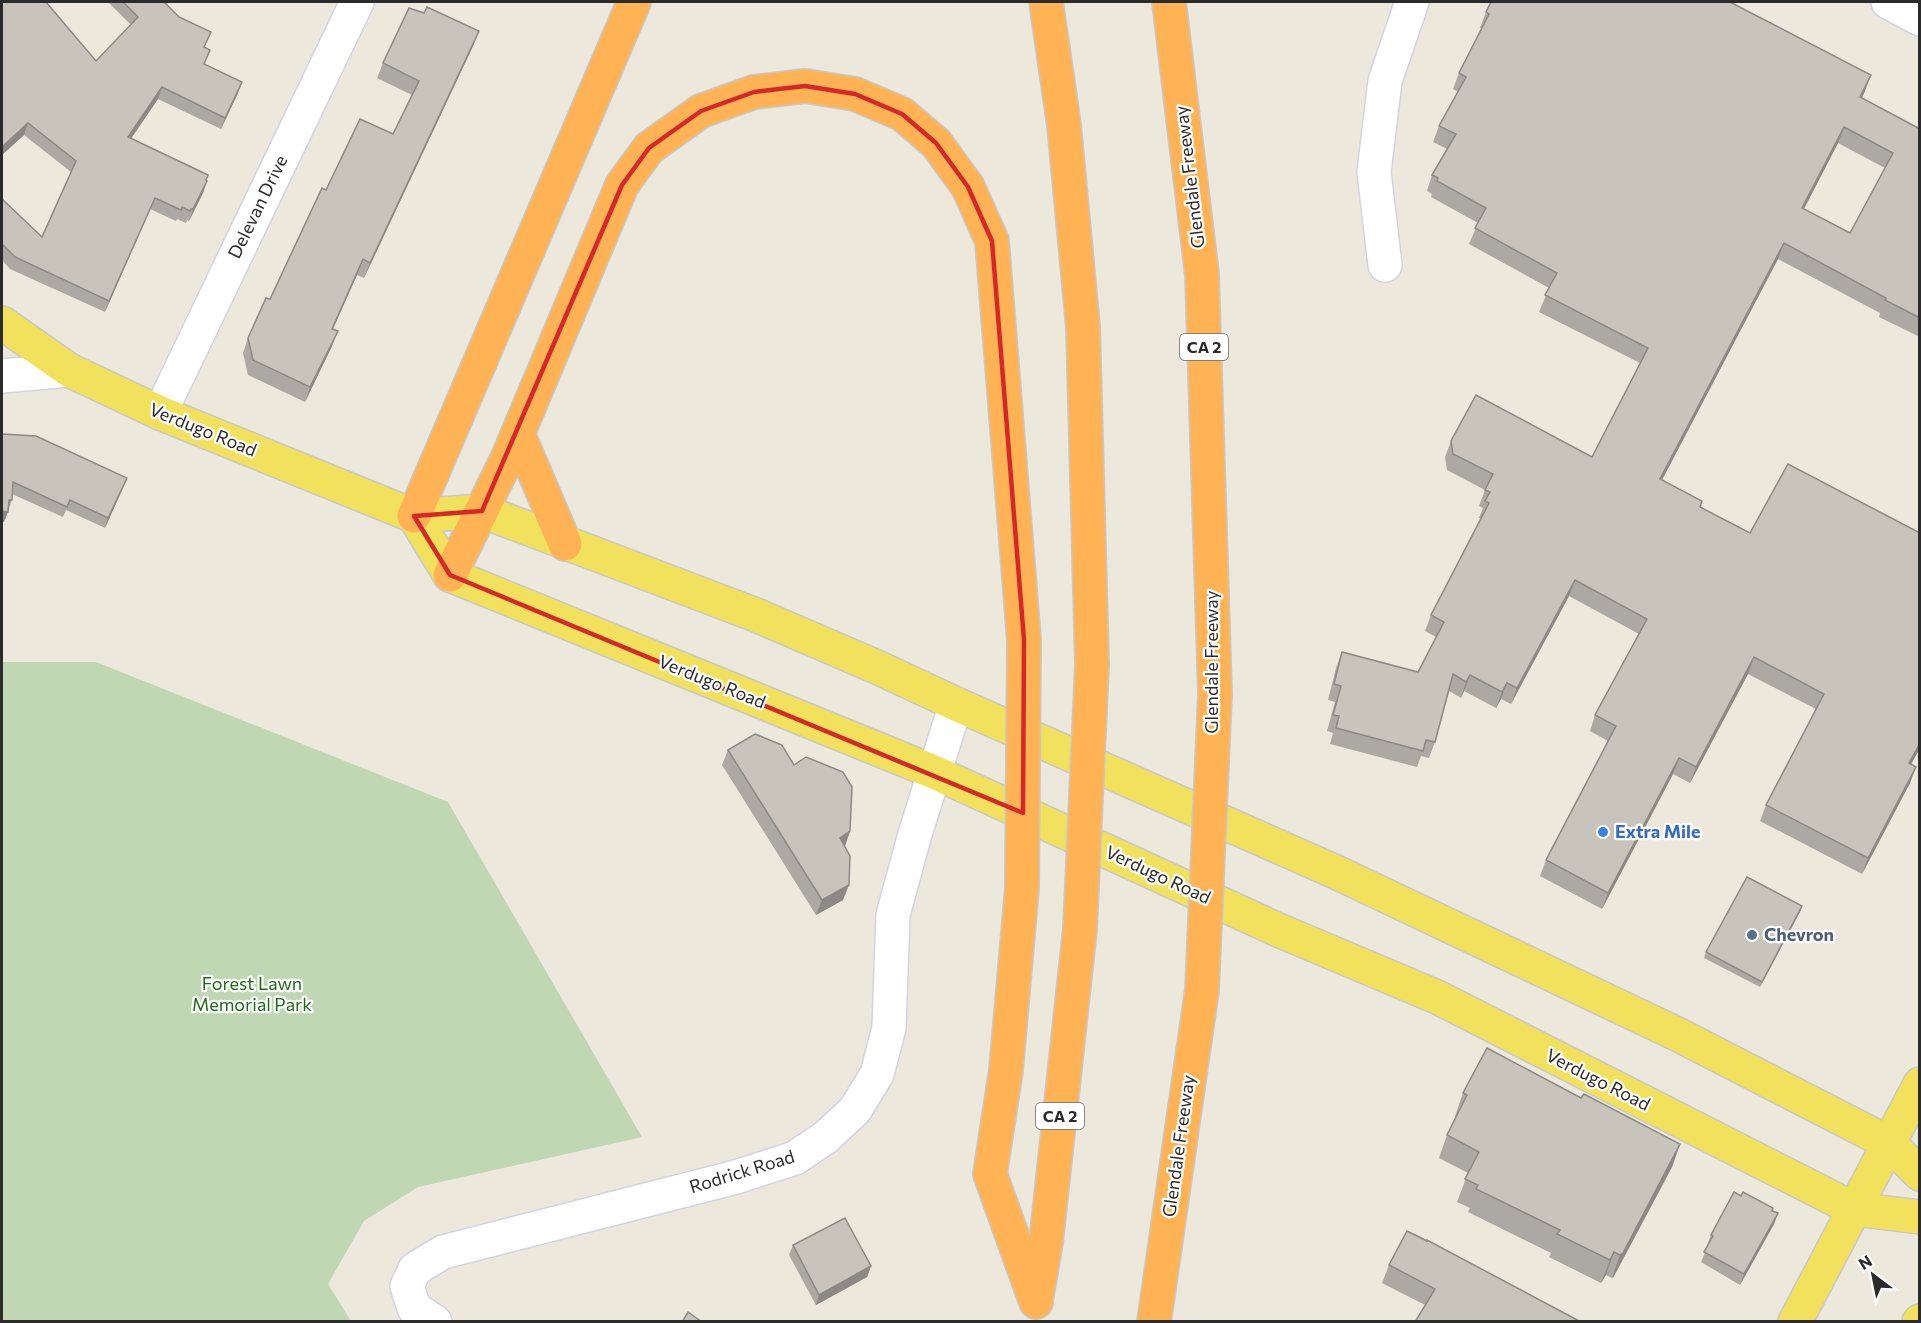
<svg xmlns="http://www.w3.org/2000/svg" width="1921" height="1323" font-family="Commissioner,sans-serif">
<rect width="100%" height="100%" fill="#ede8dc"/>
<!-- cemetery -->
<path fill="#c0d7b3" d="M2,662H96L448,802L642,1137L418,1187L364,1221L328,1284L351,1321H2Z"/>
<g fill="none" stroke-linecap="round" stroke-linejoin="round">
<defs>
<g id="minor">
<path d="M1888,2L1920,19"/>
<path d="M1385,265L1374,172L1385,81L1412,2"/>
<path d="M2,376L69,370"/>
<path d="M160,413L357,2"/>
<path d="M435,1322L414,1308L407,1286L415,1269L443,1252L736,1177L795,1158L826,1137L855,1110L877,1074L889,1028L893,915L915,834L956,704"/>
</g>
<g id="major">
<path d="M2,323L69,370L160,413L414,516L482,511L756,615L879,668L956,704L1338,873L1677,1034L1889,1143L1920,1174"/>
<path d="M414,516L450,575L934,772L1276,929L1437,997L1854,1209L1920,1217"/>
<path d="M1795,1322L1920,1084"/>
<path d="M1919,1322L1920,1321"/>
</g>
<g id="highway">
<path d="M1046,2L1064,125L1083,327L1092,664"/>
<path d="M1169,2L1202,275L1215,694"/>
<path d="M518,434L565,544"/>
<path d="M414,516L634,2"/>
<path d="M450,575L508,457L622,185L649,148L701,111L754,92L805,86L855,94L902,114L936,143L968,187L992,241L1024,640"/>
<path d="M1022,888L1006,1070L990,1174L1036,1302"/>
<path d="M1036,1300L1046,1242L1080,929"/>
<path d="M1154,1322L1202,990"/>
</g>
</defs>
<!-- minor casing -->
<use href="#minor" stroke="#d2d3e3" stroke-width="36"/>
<!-- major casing -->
<use href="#major" stroke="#c8c8c8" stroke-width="36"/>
<!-- highway casing -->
<use href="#highway" stroke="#c8c8c8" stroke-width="36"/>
<!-- minor -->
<use href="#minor" stroke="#fff" stroke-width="33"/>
<!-- major -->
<use href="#major" stroke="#f1e15d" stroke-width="33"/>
<!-- highway -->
<use href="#highway" stroke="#ffb355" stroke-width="33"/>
<defs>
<g id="highway-bridge">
<path d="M1022,888L1024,640"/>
<path d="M1080,929L1092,664"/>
<path d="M1202,990L1215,694"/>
</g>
</defs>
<!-- highway-bridge casing -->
<use href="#highway-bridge" stroke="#c8c8c8" stroke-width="36" stroke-linecap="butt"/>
<!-- highway-bridge -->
<use href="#highway-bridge" stroke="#ffb355" stroke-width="33"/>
</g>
<!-- wall -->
<g fill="#aca9a2" fill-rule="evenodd">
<path d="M2,2H50L47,4L96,61L131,25L108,2H164L205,47V64L238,93L221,129L158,99L131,138L208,175L206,180L207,181L203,193L189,221L187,220L186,223L177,219L176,221L150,209L105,312L10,269L2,260V199L42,237L71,172L24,135L2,155Z"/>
<path d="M1486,12L1865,91L1862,98L1920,129V337L1879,317L1880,313L1778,259L1662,480L1702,501L1700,507L1750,533H1920V748L1911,764L1910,783L1862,874L1760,821L1766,805L1816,709L1748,674L1690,783L1673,774L1602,909L1540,876L1546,860L1608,741L1590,731L1595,715L1639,634L1569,596L1511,704L1501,699L1496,708L1464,691L1461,698L1449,691L1435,742L1429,758L1421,756L1417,767L1330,744L1333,733L1327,731L1335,702L1328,700L1336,668L1342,652L1418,672L1436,637L1425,631L1431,615L1481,518H1479L1483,508L1479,506L1485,490L1447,470L1445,457L1451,441L1592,457L1640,363L1539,312L1549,288L1469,244L1478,223L1431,197L1432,194L1427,191L1432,175L1447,149L1433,142L1439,126L1458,92L1453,89L1459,73L1482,29L1480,28ZM1838,143L1885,168L1850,233L1804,209Z"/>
<path d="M479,31L473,46L364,278L357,275L333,329L332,346L305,402L248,375L243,353L248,338L270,299L326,190L393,134L412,95L377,78L383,63Z"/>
<path d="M2,434L127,478L105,528L66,510L63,517L12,494V500L4,522Z"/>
<path d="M728,750L794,765L850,831L845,846L843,900L816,915L722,765Z"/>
<path d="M1802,906L1760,987L1704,958L1706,952Z"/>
<path d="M1463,1093L1581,1098L1680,1144L1672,1167L1614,1276L1612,1278L1606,1275L1601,1283L1549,1257L1551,1253L1468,1212L1470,1208L1457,1202L1468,1173L1439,1158L1447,1135L1456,1117L1455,1116Z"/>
<path d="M1741,1196L1778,1213L1774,1224L1740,1285L1701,1262L1708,1246L1707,1245L1711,1235Z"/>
<path d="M793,1245L871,1266L867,1277L816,1305L789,1255Z"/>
<path d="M1389,1265L1581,1322L1425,1305L1382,1283Z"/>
</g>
<!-- shaded-wall -->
<g fill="#8c8984">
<path d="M479,31L473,46L364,278L370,263Z"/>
<path d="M1871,75L1865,91L1854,113L1860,97Z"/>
<path d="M242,82L238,93L221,129L225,118Z"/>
<path d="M162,87L158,99L124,149L128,137Z"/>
<path d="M28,123L24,135L2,155V147Z"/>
<path d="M1844,127L1838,143L1796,224L1802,208Z"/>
<path d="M207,181L203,193L189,221L193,209Z"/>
<path d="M155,198L150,209L105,312L109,301Z"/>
<path d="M1784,243L1778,259L1654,495L1660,479Z"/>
<path d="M363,259L357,275L326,344L332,329Z"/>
<path d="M338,331L332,346L305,402L310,387Z"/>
<path d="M127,478L123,488L105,528L108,518Z"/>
<path d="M2,511L8,512L4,522H2Z"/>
<path d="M1575,580L1569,596L1511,704L1517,688Z"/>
<path d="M1754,657L1748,674L1690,783L1696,767Z"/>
<path d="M1470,675L1464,691L1461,698L1466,682Z"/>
<path d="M1507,683L1501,699L1496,708L1502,692Z"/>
<path d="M1920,743V748L1903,779L1909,763Z"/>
<path d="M1679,758L1673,774L1602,909L1608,893Z"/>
<path d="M1916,767L1910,783L1862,874L1868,858Z"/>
<path d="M850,831L845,846L840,838Z"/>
<path d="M849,885L843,900L816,915L822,900Z"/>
<path d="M1802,906L1800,912L1760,987L1762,982Z"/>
<path d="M1680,1144L1672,1167L1614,1276L1612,1278L1620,1255Z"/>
<path d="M1778,1213L1774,1224L1740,1285L1744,1274Z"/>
<path d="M1614,1252L1606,1275L1601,1283L1610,1260Z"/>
<path d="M871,1266L867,1277L816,1305L819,1295Z"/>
</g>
<!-- building -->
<g fill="#c8c4bc" stroke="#8c8984" stroke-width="1.5" fill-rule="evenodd">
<path d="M2,2H46L96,61L138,17L123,2H164L179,17L211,32L204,47L210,50L204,64L242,82L225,118L162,87L128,137L208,175L206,180L207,181L193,209H191L190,211L182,207L181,210L155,198L109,301L15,257L2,244V199L42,237L76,161L28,123L2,147Z"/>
<path d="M1491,2H1730L1871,75L1860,97L1920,129V318L1885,300L1886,298L1784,243L1660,479L1702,501L1700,507L1750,533L1788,464L1920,533V743L1909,763L1916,767L1868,858L1766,805L1824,694L1754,657L1696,767L1679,758L1608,893L1546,860L1616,726L1595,715L1647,619L1575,580L1517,688L1507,683L1502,692L1470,675L1466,682L1453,674L1435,742L1426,740L1423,751L1336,728L1339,716L1333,715L1341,686L1334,684L1342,652L1418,672L1444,622L1431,615L1489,503L1485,501L1490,492L1485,490L1493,474L1453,454L1451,441L1476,395L1592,457L1648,348L1545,295L1557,273L1475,228L1486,208L1437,181L1438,178L1432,175L1456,134L1439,126L1466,77L1459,73L1489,14L1486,12ZM1844,127L1893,153L1850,233L1802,208Z"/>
<path d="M427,7L479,31L370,263L363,259L332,329L338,331L310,387L253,360L248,338L266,298L270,299L322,188L326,190L360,119L393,134L419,81L383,63L409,8L424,13Z"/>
<path d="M2,434L36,436L127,478L108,518L70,500L67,507L13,482L12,500H9L8,512L2,511Z"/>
<path d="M755,734L782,745L794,765L806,757L843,772L852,787L850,831L840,838L850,856L849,885L822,900L728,750Z"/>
<path d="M1747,877L1802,906L1762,982L1706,952Z"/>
<path d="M1487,1048L1581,1098L1584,1094L1680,1144L1623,1253L1620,1255L1614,1252L1610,1260L1557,1234L1560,1230L1476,1189L1478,1185L1465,1179L1479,1152L1447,1135L1467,1095L1463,1093Z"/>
<path d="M1734,1192L1741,1196L1743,1192L1773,1208L1772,1211L1778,1213L1744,1274L1704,1252L1713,1236L1711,1235Z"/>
<path d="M845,1218L871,1266L819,1295L793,1245Z"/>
<path d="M1407,1231L1427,1241V1240L1581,1322H1415L1435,1289L1389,1265Z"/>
<path d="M688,1312L702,1322H682Z"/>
</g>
<!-- marked area -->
<path fill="none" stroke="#d62828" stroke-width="4.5" stroke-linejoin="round" d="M805,86L855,94L902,114L936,143L968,187L992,241L1024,640L1023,813L450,575L414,516L482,511L622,185L649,148L701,111L754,92Z"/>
<!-- markers -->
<circle fill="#3f7fe0" stroke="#fff" stroke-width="2" cx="1603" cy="832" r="6"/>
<circle fill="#5c6f8a" stroke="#fff" stroke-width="2" cx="1752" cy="935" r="6"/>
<g text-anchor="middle" stroke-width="4.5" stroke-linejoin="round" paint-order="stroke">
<!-- shield labels -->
<g fill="#fff" stroke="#6b6b6b" stroke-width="1.5">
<rect x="1180" y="334" width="48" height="26" rx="4.5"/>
<rect x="1036" y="1103" width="48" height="26" rx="4.5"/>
</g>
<g font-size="16" font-weight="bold" fill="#2b2b2b">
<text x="1204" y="353">CA 2</text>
<text x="1060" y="1122">CA 2</text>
</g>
<!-- street labels -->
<g font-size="18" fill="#2b2b2b" stroke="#fff">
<text transform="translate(1190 177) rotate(-97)" y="6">Glendale Freeway</text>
<text transform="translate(258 207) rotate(-64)" y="6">Delevan Drive</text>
<text transform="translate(203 430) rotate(22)" y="6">Verdugo Road</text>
<text transform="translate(1212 662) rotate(-90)" y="6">Glendale Freeway</text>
<text transform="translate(712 682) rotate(22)" y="6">Verdugo Road</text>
<text transform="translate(1158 875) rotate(25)" y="6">Verdugo Road</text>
<text transform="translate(1598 1080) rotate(27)" y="6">Verdugo Road</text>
<text transform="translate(1179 1146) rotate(-82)" y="6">Glendale Freeway</text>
<text transform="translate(742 1172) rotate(-17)" y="6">Rodrick Road</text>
</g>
<!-- shop labels -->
<g font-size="18" font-weight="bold" fill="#366cbe" stroke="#fff" text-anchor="start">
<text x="1615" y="838">Extra Mile</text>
</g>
<!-- service labels -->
<g font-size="18" font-weight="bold" fill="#4e5e75" stroke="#fff" text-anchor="start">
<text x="1764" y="941">Chevron</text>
</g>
<!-- park labels -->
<g font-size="18" fill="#21681a" stroke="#fff">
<text x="252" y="990">Forest Lawn<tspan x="252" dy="21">Memorial Park</tspan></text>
</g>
</g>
<!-- border -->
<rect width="1921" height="1323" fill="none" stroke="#2b2b2b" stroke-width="6"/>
<!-- north arrow -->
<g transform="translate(1873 1275) rotate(328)" stroke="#ffffff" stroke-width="4.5" paint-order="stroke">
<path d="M0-4.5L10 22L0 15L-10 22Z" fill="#2b2b2b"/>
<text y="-9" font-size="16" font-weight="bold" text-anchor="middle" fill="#2b2b2b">N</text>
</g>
</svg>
